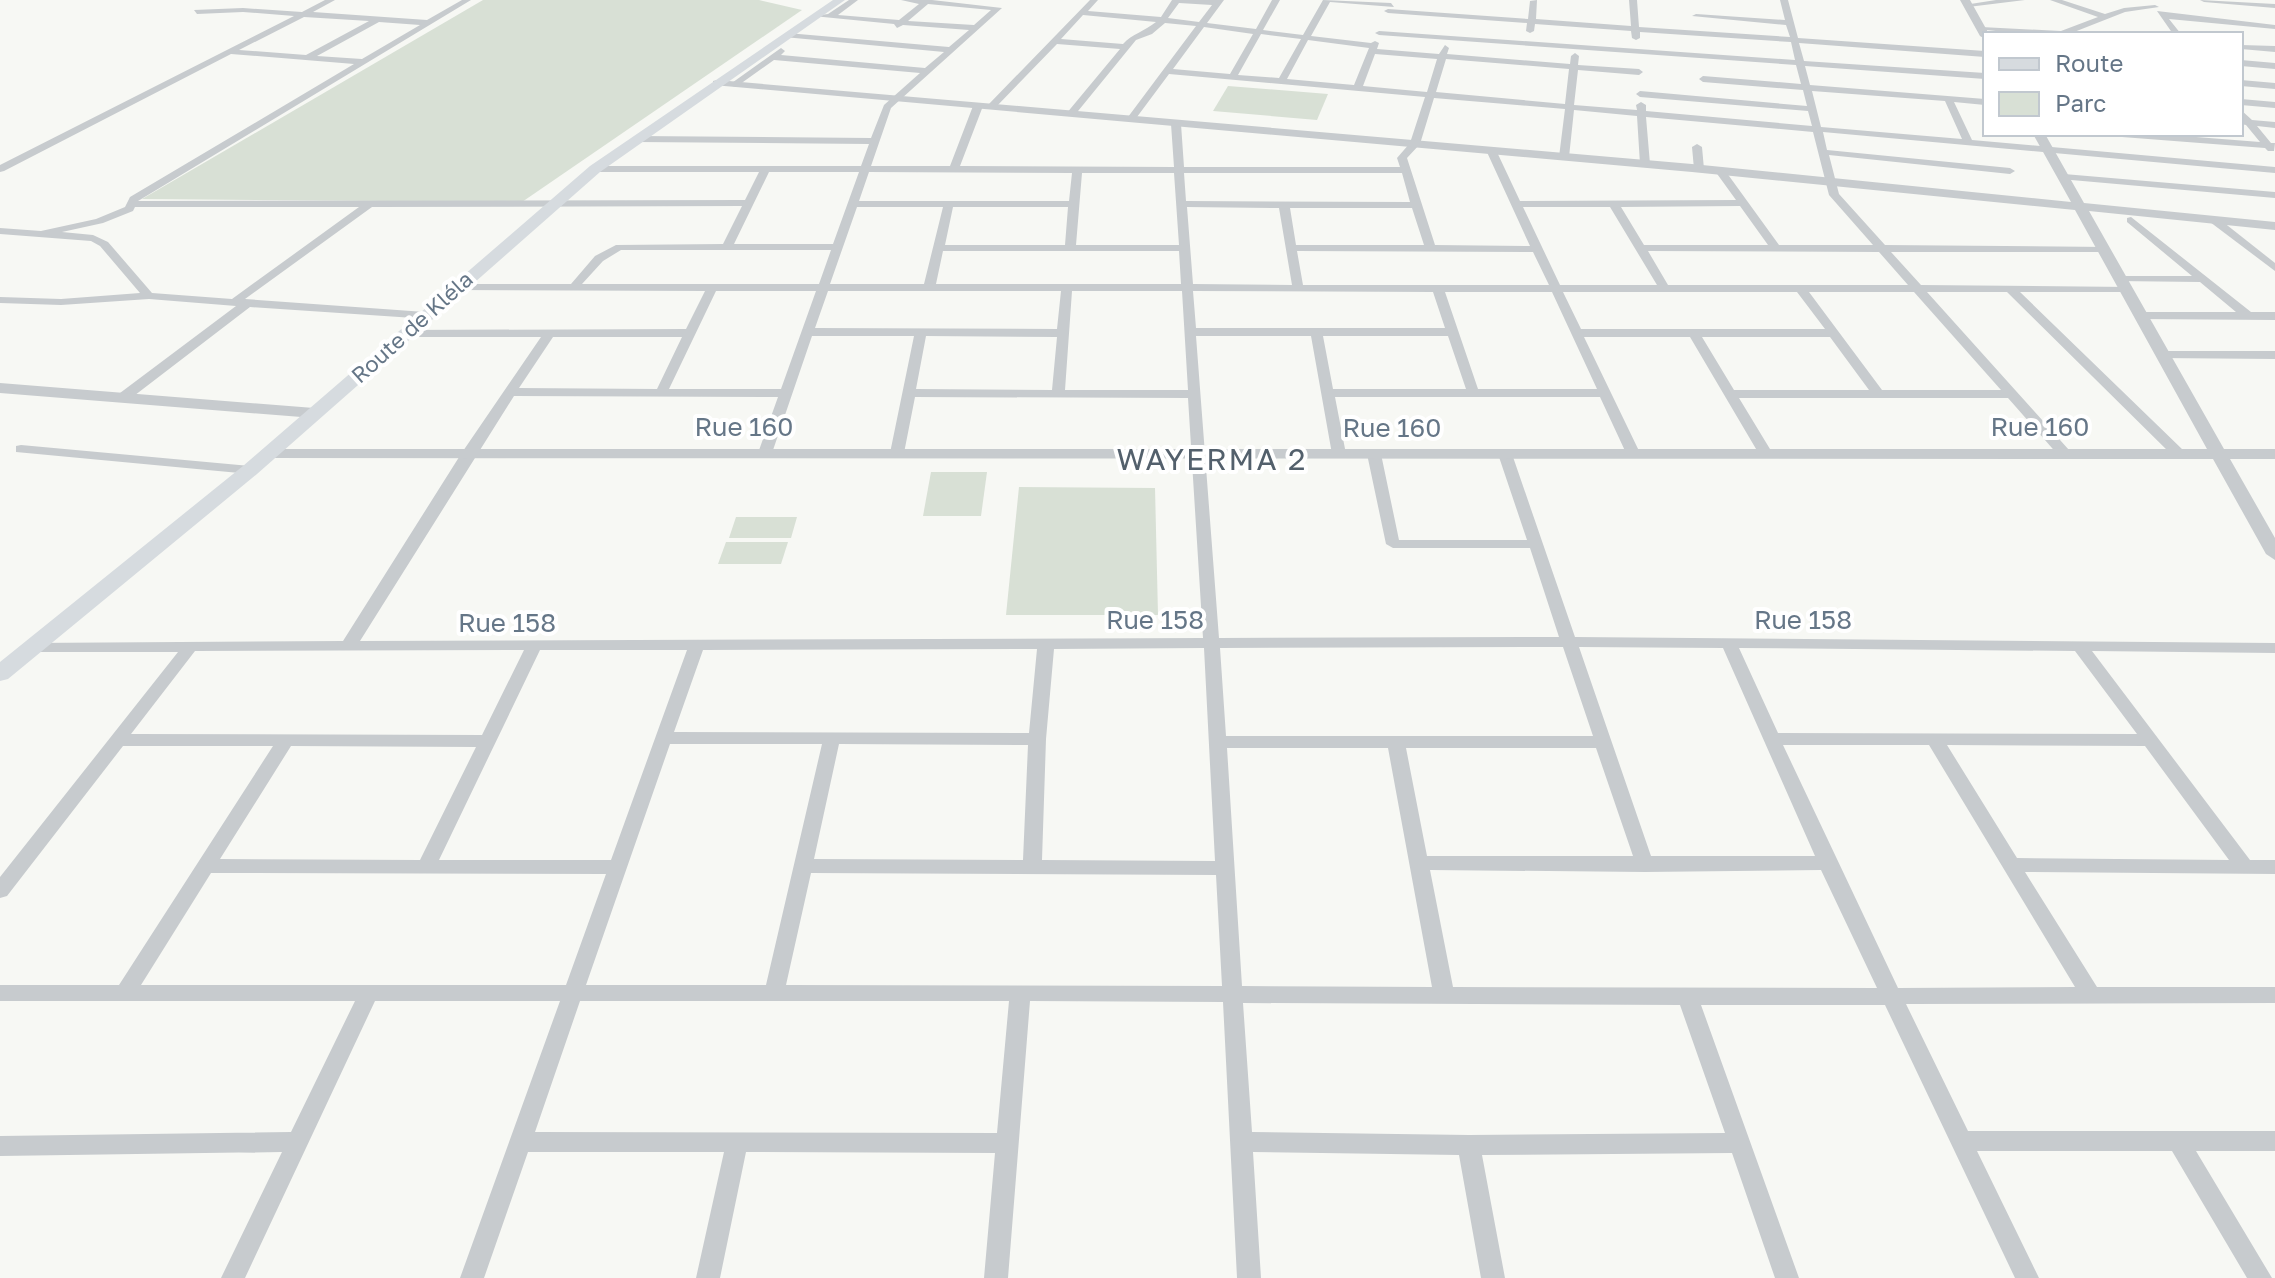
<svg xmlns="http://www.w3.org/2000/svg" width="2275" height="1278" font-family="'Golos Text',sans-serif">
<rect width="100%" height="100%" fill="#f7f8f4"/>
<!-- green -->
<g fill="#d8e0d5">
<path d="M483,0H759L802,10L522,202L142,199Z"/>
<path d="M1228,86L1328,94L1317,120L1213,111Z"/>
<path d="M931,472H987L981,516H923Z"/>
<path d="M1019,487L1155,488L1158,615H1006Z"/>
<path d="M736,517H797L791,538H729Z"/>
<path d="M726,542H788L781,564H718Z"/>
</g>
<g fill="none" stroke-linecap="round" stroke-linejoin="round">
<!-- minor -->
<g fill="#c7cbce" fill-rule="evenodd">
<path d="M325,0H335L313,12L427,20L462,0H471L138,201L745,200L759,172H595L590,169L595,166H861L869,144L637,142L632,139L637,136L871,138L884,105L920,73L774,60L736,87L729,85L781,48L785,51L781,55L925,68L944,52L784,37L787,33L949,47L969,30L903,25L897,28L894,24L813,16L828,14L849,0H858L838,15L899,20L919,4L901,0H932L1002,8L891,108L871,166H950L973,106L978,103L983,106L960,166L1174,167L1171,124L1176,121L1181,124L1184,167H1400L1397,158L1410,143L1425,97L1169,74L1134,121H1128V117L1196,26L1165,23L1152,34L1136,40L1074,116L1066,114L1120,49L1057,44L994,109H988V105L1090,0H1098L1088,11L1161,17L1172,0H1224L1207,23L1256,29L1272,0H1280L1263,30L1303,35L1323,0L1391,3L1394,7L1330,2L1311,36L1371,43L1375,41L1379,43L1377,49L1439,54L1445,45L1449,48L1447,54L1570,64L1571,56L1575,53L1579,56L1578,65L1639,69L1643,72L1639,75L1578,70L1574,105L1637,110L1636,105L1641,102L1646,105V111L1812,126L1808,111L1640,97L1636,94L1640,91L1807,106L1803,90L1703,82L1699,79L1703,76L1801,84L1796,65L1379,35L1375,33L1379,31L1795,60L1791,42L1640,32V38L1636,40L1632,38L1631,31L1535,24L1534,31L1530,33L1526,31L1527,23L1388,13L1384,11L1388,9L1528,19L1530,1L1537,0L1536,19L1631,26L1629,0H1637L1639,27L1790,37L1786,25L1692,16L1696,14L1785,20L1780,0H1788L1798,38L1985,51V57L1799,43L1804,61L1985,73V79L1805,66L1810,85L1985,99V105L1954,102L1972,140L2275,167V173L1823,132L1827,150L2010,168L2015,171L2010,174L1829,155L1839,194L1885,245L2108,247V251L2104,252H1891L1921,285L2130,287L2132,289L2126,292H2020L2183,450L2185,453L2178,457L2173,456L2007,292H1927L2069,450V456H2059L2008,398H1739L1773,454L1766,458L1759,454L1690,337H1584L1640,453L1638,456L1633,457L1626,453L1600,397H1335L1346,454L1339,458L1332,454L1311,336H1196L1219,638L1559,637L1530,548H1393L1386,544L1367,454L1374,450L1381,454L1399,540H1527L1498,454L1505,450L1512,454L1575,637L2275,643V653L2092,651L2250,860H2275V874L2025,872L2097,987H2275V1003L1906,1004L1968,1131H2275V1151H2196L2272,1278H2247L2172,1151H1977L2039,1278H2015L1885,1005H1701L1799,1278H1775L1732,1153L1482,1155L1505,1278H1481L1459,1155L1253,1152L1261,1278H1237L1223,1002L1030,1001L1008,1278H984L995,1153L746,1152L720,1278H696L724,1152H528L484,1278H460L560,1001H375L245,1278H221L282,1152L0,1156V1136L291,1132L355,1001H0V985H119L273,746H123L7,896L0,898V877L178,652H34L26,647L28,643L343,641L461,454L541,337H406L402,336V330L686,329L705,291L457,290L451,287L457,284H571L595,256L616,245L723,244L742,206L372,207L245,299L425,312L431,316L429,319L250,307L126,402H116V396L236,306L149,299L61,305L0,303V297L61,299L140,293L100,246L91,241L0,234V228L41,231L96,219L125,207L130,197L354,64L231,54L4,171L0,172V165L294,16L243,12L197,14L194,10L243,8L302,12ZM1179,3L1212,5L1199,22L1168,18ZM928,4L991,10L974,25L908,21ZM1083,15L1156,22C1145,31 1132,34 1123,44L1061,39ZM304,17L369,21L306,55L239,50ZM379,22L420,25L362,59L317,56ZM1204,27L1253,34L1230,74L1173,69ZM1261,34L1301,39L1279,78L1238,75ZM1308,40L1369,48L1354,85L1287,79ZM1375,54L1437,59L1427,92L1363,86ZM1446,59L1569,69L1565,104L1436,92ZM1812,91L1945,101L1962,139L1821,127ZM1434,98L1565,109L1559,157L1564,160L1569,157L1574,110L1637,116L1640,164L1645,167L1650,164L1646,117L1813,132L1829,195L1873,245H1779L1724,169L1720,168L1715,171L1736,200L1520,201L1496,150L1491,147L1486,150L1530,246L1435,245L1407,158L1420,144ZM769,172H859L833,244H734ZM869,172L1072,173L1069,201H859ZM1082,173H1174L1179,245H1076ZM1184,173H1402L1410,202L1186,201ZM1740,206L1768,245H1644L1621,207ZM135,207H359L232,299L152,293L108,242L93,235L62,232L103,223L133,211ZM857,207H943L924,284H830ZM953,207H1068L1065,245H945ZM1187,207L1279,208L1292,285L1193,284ZM1523,207H1610L1657,285H1560ZM1290,208H1412L1424,245H1296ZM621,250H831L819,284H582L603,261ZM943,251H1179L1181,284H936ZM1297,251L1533,252L1549,285H1303ZM1648,251L1879,252L1908,285H1668ZM716,291H816L781,389H669ZM828,291H1061L1057,329L815,328ZM1072,291H1182L1188,390H1065ZM1193,291L1433,292L1445,328H1196ZM1445,292H1552L1597,389H1478ZM1563,292H1797L1825,329H1581ZM1809,292H1914L2001,390H1882ZM812,336H914L890,453L897,457L904,453L915,397L1188,398L1203,638L360,641L514,396L778,397L758,453L765,457L772,453ZM926,336L1057,337L1052,390L916,389ZM1323,336H1448L1466,389H1333ZM553,337H682L657,389L519,388ZM1702,337H1830L1869,390H1734ZM1563,647L1593,736H1226L1220,648ZM1579,647L1723,648L1815,856H1651ZM1204,648L1215,861L1042,860L1046,739L1054,649ZM1739,648L2075,651L2137,734L1778,733ZM1037,649L1029,733L674,732L703,650ZM524,650L482,735L131,734L195,651ZM540,650H687L611,860H439ZM670,744H822L766,985H586ZM839,744L1028,745L1023,860L814,859ZM1783,745H1929L2075,987L1898,988ZM1947,745L2145,746L2229,860L2017,858ZM291,746L476,747L420,860L220,859ZM1227,748H1388L1432,987L1242,986ZM1406,748H1596L1633,856H1427ZM1430,870L1645,872L1821,870L1877,988L1453,987ZM211,873L606,874L566,985H141ZM811,873L1216,875L1222,986L786,985ZM580,1001H1009L997,1133L535,1132ZM1243,1003L1680,1005L1725,1133L1469,1135L1252,1132Z"/>
<path d="M1996,0H2025L1968,7L1964,5Z"/>
<path d="M2050,0H2062L2105,14L2124,8L2155,5L2159,7L2125,12L2069,34H2024L1977,29L1981,27L2061,31L2098,17Z"/>
<path d="M2200,0L2275,4V8L2204,2Z"/>
<path d="M2157,11L2275,25V29L2169,19L2181,34H2173Z"/>
<path d="M2241,45L2275,46V52L2241,49Z"/>
<path d="M2241,60L2275,63V69L2241,66Z"/>
<path d="M2241,80L2275,83V89L2241,86Z"/>
<path d="M2241,99L2275,102V108L2241,105Z"/>
<path d="M2241,110L2252,120L2275,122V128L2257,126L2271,143H2275L2274,151H2268L2265,148L2122,137L2117,134H2158L2260,142L2246,125L2241,124Z"/>
<path d="M1697,144L1702,147L1704,169L1699,172L1694,169L1692,147Z"/>
<path d="M2064,174L2275,192V198L2060,179V175Z"/>
<path d="M2131,217L2251,312H2275V320L2138,319V313L2142,312H2236L2200,282L2116,281V277L2120,276H2192L2127,222V218Z"/>
<path d="M2210,218H2218L2275,263V271L2210,222Z"/>
<path d="M2163,351H2275V359L2159,358V352Z"/>
<path d="M21,445L250,466L257,470L250,474L16,452V446Z"/>
</g>
<!-- tertiary -->
<g fill="#c7cbce" fill-rule="evenodd">
<path d="M1960,0H1970L1989,34H1985V39L1980,36Z"/>
<path d="M717,80L1692,164L2071,202L2033,134H2045L2084,203L2275,222V230L2089,211L2224,449H2275V459H2230L2275,538V560L2266,554L2213,459L262,458L259,454L262,450L268,449H2207L2075,210L1692,172L713,85V81Z"/>
<path d="M0,383L314,408L322,413L314,418L0,393Z"/>
</g>
<!-- secondary -->
<path fill="#d6dbdf" fill-rule="evenodd" d="M833,0H845L600,172L257,474L8,679L0,681V662L243,466L590,166Z"/>
</g>
<g text-anchor="middle" stroke-width="8" stroke-linejoin="round" paint-order="stroke">
<!-- far-street labels -->
<g font-size="22" fill="#657687" stroke="#fff">
<text transform="translate(412 327) rotate(-42)" y="8">Route de Kléla</text>
</g>
<!-- street labels -->
<g font-size="26" fill="#657687" stroke="#fff">
<text x="744" y="436">Rue 160</text>
<text x="2040" y="436">Rue 160</text>
<text x="1392" y="437">Rue 160</text>
<text x="1155" y="629">Rue 158</text>
<text x="1803" y="629">Rue 158</text>
<text x="507" y="632">Rue 158</text>
</g>
<!-- quarter labels -->
<g font-size="30" letter-spacing="2" fill="#53606c" stroke="#fff">
<text x="1212" y="470">WAYERMA 2</text>
</g>
</g>
<!-- legend -->
<rect x="1983" y="32" width="260" height="104" fill="#ffffff" stroke="#c1c8cf" stroke-width="2"/>
<rect x="1999" y="58" width="40" height="12" fill="#d6dbdf" stroke="#c1c8cf" stroke-width="2"/>
<text x="2055" y="72" font-size="24" fill="#657687">Route</text>
<rect x="1999" y="92" width="40" height="24" fill="#d8e0d5" stroke="#c1c8cf" stroke-width="2"/>
<text x="2055" y="112" font-size="24" fill="#657687">Parc</text>
</svg>
